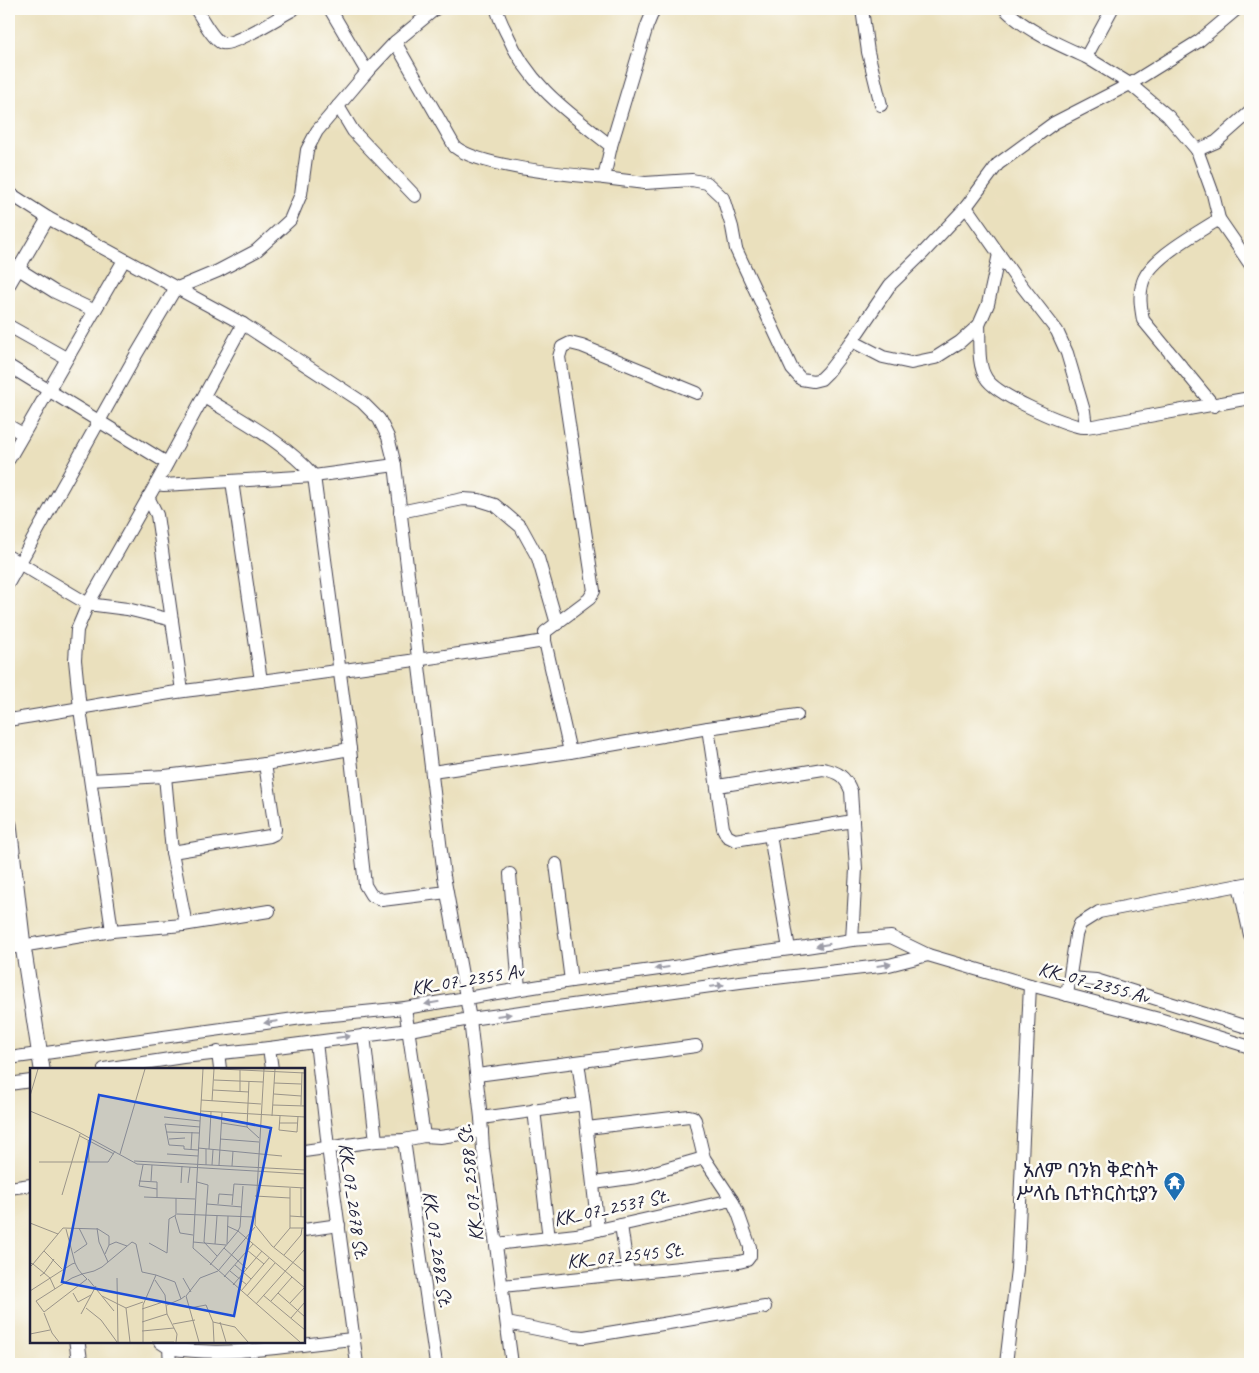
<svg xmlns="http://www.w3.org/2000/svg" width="1259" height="1373" font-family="Caveat,'Noto Sans Ethiopic',sans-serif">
<rect width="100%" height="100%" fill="#fdfcf7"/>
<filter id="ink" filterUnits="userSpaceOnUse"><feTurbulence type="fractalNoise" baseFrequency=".02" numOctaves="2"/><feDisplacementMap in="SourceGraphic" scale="10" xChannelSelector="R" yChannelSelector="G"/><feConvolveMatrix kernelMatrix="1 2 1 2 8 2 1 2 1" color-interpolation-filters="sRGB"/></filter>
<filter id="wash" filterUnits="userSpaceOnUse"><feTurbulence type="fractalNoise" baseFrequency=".0096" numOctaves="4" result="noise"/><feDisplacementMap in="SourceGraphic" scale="20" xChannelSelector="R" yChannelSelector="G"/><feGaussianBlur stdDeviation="1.12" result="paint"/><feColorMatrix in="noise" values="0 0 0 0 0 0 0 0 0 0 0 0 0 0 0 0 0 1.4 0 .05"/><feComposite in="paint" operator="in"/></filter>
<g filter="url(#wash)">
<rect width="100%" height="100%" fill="#eae0bd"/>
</g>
<g filter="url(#ink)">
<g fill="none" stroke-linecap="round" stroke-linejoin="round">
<defs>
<g id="minor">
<path d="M196,9C201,17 213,40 222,43C234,46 281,16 294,9"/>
<path d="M497,9C498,17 503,26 507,34C529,86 568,112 611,146"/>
<path d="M862,9L868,52L881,105"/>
<path d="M1005,9C1027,31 1057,44 1086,57"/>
<path d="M1112,9L1086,57L1130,84L1168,116L1197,150L1216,142L1250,112"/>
<path d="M395,42L435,9"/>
<path d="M367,72L395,42L455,147C482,168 568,174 604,178L611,146L647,26L654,9"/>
<path d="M338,106L353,131L415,196"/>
<path d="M1197,150L1213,194L1219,219L1250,264"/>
<path d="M604,178L645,183L692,180L707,183L723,198L732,227L736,249L792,369L801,379L813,381L821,379L828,372L852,341L890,285L923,253L966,207L998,164L1054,123L1130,84L1199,41L1237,9"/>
<path d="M9,193L48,218L243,324L362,402L379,419L388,437L395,465L444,876L470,1019L481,1118L483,1149L512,1364"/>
<path d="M966,207L1015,277L1057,331L1067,353L1084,411L1086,427"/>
<path d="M9,263L55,292L93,310"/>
<path d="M9,285L48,218"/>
<path d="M979,325C980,341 977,364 986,378C996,395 1058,421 1077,426C1083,428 1088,427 1093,426L1250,398"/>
<path d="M9,326L66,358"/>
<path d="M852,341L883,357L911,363L935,358L960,342L979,325L988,304L999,254"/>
<path d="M9,366L167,463"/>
<path d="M204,397C243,421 284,442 314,476L350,749L365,885L371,895L382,900L447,892"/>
<path d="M1214,406L1143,320C1141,308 1139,297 1142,285C1147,259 1198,233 1219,219"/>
<path d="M9,426L23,434"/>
<path d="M9,459L124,260"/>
<path d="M232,481L261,681"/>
<path d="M156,484L164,485L314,476L395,465"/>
<path d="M148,497L157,515L182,691"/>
<path d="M400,512L463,499L479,500L495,505L521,527L538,558L557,624"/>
<path d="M9,557L88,604L156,484L243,324"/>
<path d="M9,582L136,355L175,289L218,271L256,251L290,220L301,194L307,150L317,131L367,72L330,9"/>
<path d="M9,720C67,711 126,699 184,691C305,675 425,660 545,641"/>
<path d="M708,728L723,828L727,836L735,840L853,821"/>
<path d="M570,752L545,641V632L589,599L594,591L559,357L562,347L570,343L582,346L697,393"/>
<path d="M432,772L570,752L708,728L797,715"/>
<path d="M91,780L165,776L265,764L350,749"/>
<path d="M718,786L823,769C838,772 845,776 851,791L856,869L852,940"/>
<path d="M770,835L789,949"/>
<path d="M172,852L270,836L274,834L275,829L265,764"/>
<path d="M556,864L571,981"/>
<path d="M510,874L519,989"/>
<path d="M1239,885L1250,935"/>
<path d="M183,925L269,911"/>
<path d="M112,931L80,709L75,660L77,630L88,604L127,609L172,620"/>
<path d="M9,948L112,931L183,925L185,920L172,852L165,776"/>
<path d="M1070,978L1096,980L1250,1028"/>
<path d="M1067,995L1076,935L1080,924L1099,912L1250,883"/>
<path d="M405,1008L424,1136"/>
<path d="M364,1035L376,1141"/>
<path d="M316,1042L328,1147L357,1364"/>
<path d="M269,1048L272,1069"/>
<path d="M218,1052L220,1069"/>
<path d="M9,1058L302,1018L405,1008L571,981L681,966L735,956L806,947L852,940L891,937L928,955L1030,985L1159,1019L1250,1047"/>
<path d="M578,1062L584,1104"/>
<path d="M104,1069L183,1057L269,1048L409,1030L470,1019L740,982L889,965L928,955"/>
<path d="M477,1075L696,1046"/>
<path d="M9,1084L31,1081"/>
<path d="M534,1110L549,1239"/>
<path d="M481,1118L584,1104L598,1230"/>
<path d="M404,1140L436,1364"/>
<path d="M304,1151L376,1141L404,1140L424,1136L440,1137L482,1131"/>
<path d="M594,1183L637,1177L704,1158"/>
<path d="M9,1188L31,1185"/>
<path d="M621,1225L628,1274"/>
<path d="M304,1230L339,1225"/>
<path d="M496,1244L576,1235L732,1200"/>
<path d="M502,1286L739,1262L747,1260L750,1256V1247L738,1213L732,1200L704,1158L695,1120L693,1117L689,1116L587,1128"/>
<path d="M507,1323L572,1336L584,1337L765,1307"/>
<path d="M160,1342L169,1348L170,1364"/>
<path d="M169,1348C228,1358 293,1345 353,1339"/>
<path d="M1006,1364L1017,1269L1030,985"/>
</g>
<g id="tertiary">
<path d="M9,825L23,946L42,1069"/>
<path d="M77,1342L80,1364"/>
</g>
</defs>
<!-- minor casing -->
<use href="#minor" stroke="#403e4e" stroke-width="14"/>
<!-- tertiary casing -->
<use href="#tertiary" stroke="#403e4e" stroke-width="17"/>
<!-- minor -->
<use href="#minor" stroke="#fff" stroke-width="12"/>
<!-- tertiary -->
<use href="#tertiary" stroke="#fff" stroke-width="15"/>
</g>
<!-- one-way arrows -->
<defs><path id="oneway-solid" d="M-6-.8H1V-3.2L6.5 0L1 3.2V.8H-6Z" transform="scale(1.25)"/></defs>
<g fill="#9c9ca7">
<use href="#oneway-solid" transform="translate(823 945) rotate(170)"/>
<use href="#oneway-solid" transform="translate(884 965) rotate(-8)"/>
<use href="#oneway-solid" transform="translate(662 968) rotate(173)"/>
<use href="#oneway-solid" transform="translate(717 986) rotate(-8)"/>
<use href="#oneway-solid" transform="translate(432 1003) rotate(170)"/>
<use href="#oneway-solid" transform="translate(504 1015) rotate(-7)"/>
<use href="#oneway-solid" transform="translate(271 1022) rotate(172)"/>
<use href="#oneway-solid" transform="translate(343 1037) rotate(-8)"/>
</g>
</g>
<!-- icons -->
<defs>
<symbol id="temple-pin" viewBox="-11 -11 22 30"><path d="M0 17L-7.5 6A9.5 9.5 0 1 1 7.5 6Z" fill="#1f6fb2" stroke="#fdfcf7"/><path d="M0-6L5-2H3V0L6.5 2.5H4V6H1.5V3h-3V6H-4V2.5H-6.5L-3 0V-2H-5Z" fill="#fff"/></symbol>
</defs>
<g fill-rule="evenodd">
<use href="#temple-pin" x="1162" y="1170" width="25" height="34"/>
</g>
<g text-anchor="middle" stroke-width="5" stroke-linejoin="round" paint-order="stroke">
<!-- street labels -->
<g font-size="20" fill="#22223b" stroke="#fdfcf7">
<text transform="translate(467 979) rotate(-9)" y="7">KK_07_2355 Av</text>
<text transform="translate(1094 982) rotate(15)" y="7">KK_07_2355 Av</text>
<text transform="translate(470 1183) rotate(-96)" y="7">KK_07_2588 St.</text>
<text transform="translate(354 1201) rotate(82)" y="7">KK_07_2678 St.</text>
<text transform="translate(611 1207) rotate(-12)" y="7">KK_07_2537 St.</text>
<text transform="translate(438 1249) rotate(82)" y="7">KK_07_2682 St.</text>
<text transform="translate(625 1255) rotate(-6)" y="7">KK_07_2545 St.</text>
</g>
<!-- poi labels -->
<g font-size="20" fill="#22223b" stroke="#fdfcf7" text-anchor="end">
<text x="1158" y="1177">አለም ባንክ ቅድስት<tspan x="1158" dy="23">ሥላሴ ቤተክርስቲያን</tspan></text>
</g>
</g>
<!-- overview -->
<g transform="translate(30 1068)">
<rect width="275" height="275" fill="#eae0bd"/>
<path fill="none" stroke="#9a9489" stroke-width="1" d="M173,1L163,180L270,274M190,1L275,5M234,1L225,157L242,178L275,204M184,12L233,14M219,13L217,59L229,70M244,15L271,16M183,22L219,24M210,23V2M244,26L271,28M0,28L8,1M171,32L231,36M182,33L184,1M243,37L275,38M271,37L272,4M0,43L43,61L107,96L275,106M171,43L275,49M242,48L245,1M250,48L249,62L267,64L268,48M134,49L170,53M192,55L217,59M250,55H267M136,64L169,65M50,68L84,86M139,71L155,70M190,71L229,74M58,73L59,94M154,78L139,77L135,56L170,59M154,78V81L168,82M168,80L252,88M179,81L181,44M161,82L162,64M90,86L115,1M137,86L168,88M104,93L275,102M9,94H78L85,83M113,97L109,118L127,121M176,97V81M182,97L183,82M189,97L192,45M202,98L203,83M109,113L127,114V129M121,113L122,97M167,114L178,117L174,174L187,188M151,115L152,98M158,115L160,99M260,120V148L275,149M32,127L50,66M225,128L260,130M114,129L165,131M177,136L212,139M188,136L189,126L203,127M202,137L204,116L275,120M147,146L224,149M145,148L150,165L163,167M260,148V160H275M271,149V120M0,155L28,166M197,158L208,163L210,159L213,118M67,160L69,174L78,194M36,161L45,195M163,174L196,177M119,175L137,185L139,151L146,147V130M185,176L187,148M197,176L198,148M244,179L260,160M194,180L217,201M217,182L234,196M14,183L32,201M44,185L57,176L49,160M75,186L79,177L86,174L97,178M254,187L271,167L272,160M0,195L3,196L33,160L68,161L79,168V177M180,197L208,163L275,220M205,197L221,211M0,199L3,196L14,205L24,191M200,203L217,217M10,208L14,205L20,210L25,221M194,209L223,176M87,210L88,274M153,210L161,224M58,211L84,243M125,212L135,227L137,246L147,266L146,274M203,217L232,183M0,223L42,196L45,195L48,201L52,206L57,211L14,244L6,233L42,210L52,206L64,203L72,199L102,174L106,176L112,204L126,207M211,223L239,190M43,225L48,234L61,227M248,225L275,249M233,227L275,262M72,228L96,240L100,274M217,228L245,195M241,233L262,209M260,235L274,220M226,236L275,181M137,237L151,231M56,240L71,252L87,274M96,240L113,234M160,240L176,237L183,254L184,274M112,241L136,233M14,245L22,265L29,274M51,246L66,218M261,250L275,234M112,254L137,246M183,254L205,259L218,274M190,254L196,274M143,256L165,252M112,263L144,260M0,266L20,262M113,274V237L126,207L145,214L151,231L155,228M122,274H144M169,274L156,228L170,210L188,203L225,159"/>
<path fill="#1d4ed8" fill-opacity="0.15" stroke="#1d4ed8" stroke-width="2.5" d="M69,27L241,60L204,248L32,214Z"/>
<rect width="275" height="275" fill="none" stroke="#22223b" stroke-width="2.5"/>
</g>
<!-- margin -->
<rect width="1259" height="1373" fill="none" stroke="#fdfcf7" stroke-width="30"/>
</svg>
